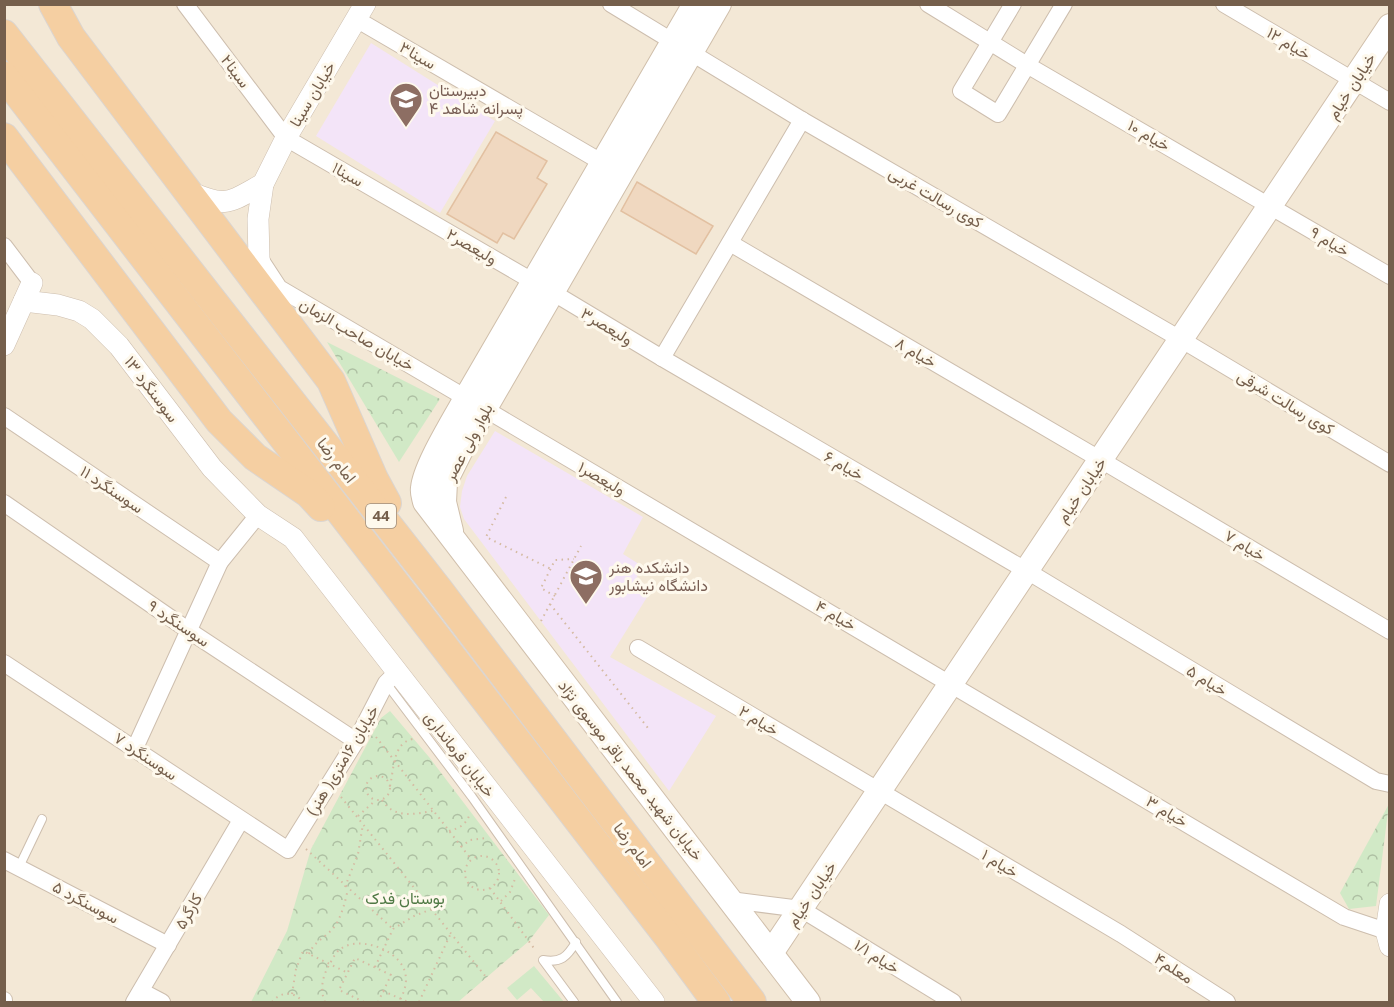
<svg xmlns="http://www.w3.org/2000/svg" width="1394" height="1007" font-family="'Open Sans',Vazirmatn,sans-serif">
<defs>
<pattern id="park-crowns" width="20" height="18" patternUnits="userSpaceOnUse" patternTransform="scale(1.5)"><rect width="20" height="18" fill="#d1e9c6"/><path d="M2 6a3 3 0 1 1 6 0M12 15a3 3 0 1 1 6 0" fill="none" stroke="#aec0a3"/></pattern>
</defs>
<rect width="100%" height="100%" fill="#fcf6e7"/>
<!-- residential -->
<rect fill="#f3e8d6" x="5" y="5" width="1384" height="997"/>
<!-- education -->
<g fill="#f3e4f8">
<path d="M371,43L495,121L440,213L316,136Z"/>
<path d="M495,431L643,517L623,554L642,566L636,579L652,589L610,657L716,716L669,791L464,519L460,507L462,491L467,476Z"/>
</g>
<!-- green -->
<path fill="#d1e9c6" d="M534,966L564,1002H544L531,988L517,1000L507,988Z"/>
<!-- park -->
<g fill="url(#park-crowns)">
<path d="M327,342L440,399L399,462Z"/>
<path d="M390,711L429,757L549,915L529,941L458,1002H251L287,931L311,849L381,718Z"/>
<path d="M1389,804L1376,906L1349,909L1340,893Z"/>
</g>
<!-- building -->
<g fill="#f0d8c0" stroke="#e2c0a1" stroke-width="1.5">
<path d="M496,132L547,161L537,178L547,184L514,239L503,233L497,243L447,214Z"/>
<path d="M637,182L713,226L696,254L621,211Z"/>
</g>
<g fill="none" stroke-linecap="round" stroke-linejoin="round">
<defs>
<g id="service">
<path d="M386,683L472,797L617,1002"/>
<path d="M19,867L42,819"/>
<path d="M574,1002L543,960C561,963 567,957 576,942"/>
</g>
<g id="minor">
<path d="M185,4L286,138L534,282"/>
<path d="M611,4L802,120L1182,340L1390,464"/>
<path d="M928,4L1027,65L1390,276"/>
<path d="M1013,4L961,91L998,114L1064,4"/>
<path d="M1224,4L1390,102"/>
<path d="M356,19L603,163"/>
<path d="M730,243L1101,460L1390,631"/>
<path d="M4,246L32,283"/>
<path d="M262,262L279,288L466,398"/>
<path d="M552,292L662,358L1027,571L1376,781L1390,784"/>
<path d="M662,358L802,120"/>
<path d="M485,409L1344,917L1386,931"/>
<path d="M4,416L220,562"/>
<path d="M4,503L188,630L356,741"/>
<path d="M638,648L1121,934L1227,1002"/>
<path d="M4,663L288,850L356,741L386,683L397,672"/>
<path d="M135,748L220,562L258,515"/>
<path d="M4,860L168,945"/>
<path d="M730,900L801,909L953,1002"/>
<path d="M141,991L162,1002"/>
<path d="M4,1000V1002"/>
<path d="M134,1002L241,820"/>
</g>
<g id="tertiary">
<path d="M189,192C227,208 228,203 263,184"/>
<path d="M265,292L259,258L258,219L263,184L286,138L365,4"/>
<path d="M24,301L58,305L79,311L92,319L119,346L212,468L258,515L293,538L654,1002"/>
<path d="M4,345L32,283"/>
<path d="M1390,904L1386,931L1390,946"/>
</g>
<g id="secondary">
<path d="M695,4L466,398C455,419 425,466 423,488C422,492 424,497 425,502L808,1002"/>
<path d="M451,531L444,502L445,482L462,448L719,4"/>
<path d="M771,953L1390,26"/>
</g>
<g id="trunk">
<path d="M53,4L71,37L331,381L374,479L387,503"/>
<path d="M4,34L439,590L752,1002"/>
<path d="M4,76L669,938L716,1002"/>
<path d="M4,137L219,421L255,457L309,494L321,507"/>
</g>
</defs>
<!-- service casing -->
<use href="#service" stroke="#cdbeae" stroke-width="10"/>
<!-- minor casing -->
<use href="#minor" stroke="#cdbeae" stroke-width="18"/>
<!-- tertiary casing -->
<use href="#tertiary" stroke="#cdbeae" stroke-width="22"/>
<!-- secondary casing -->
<use href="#secondary" stroke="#d0bfab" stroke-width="26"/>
<!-- trunk casing -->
<use href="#trunk" stroke="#dbd5d0" stroke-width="30"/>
<!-- path -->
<g stroke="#d5bba3" stroke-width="2" stroke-dasharray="1.5 4.5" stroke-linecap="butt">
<path d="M506,497L486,537L551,569"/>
<path d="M555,596L541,588L555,560L574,559"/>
<path d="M550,604L648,728"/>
<path d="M541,621L581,546"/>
<path d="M376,737L471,859"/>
<circle cx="378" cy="788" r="12"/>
<path d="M390,786C394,769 393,742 413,739"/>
<path d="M341,797L486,977"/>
<path d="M382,800C394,819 414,814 433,811"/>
<path d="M358,816L376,800"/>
<path d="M449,831C460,828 467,824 470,813"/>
<path d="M461,847L470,840L486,838"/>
<path d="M306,849L393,929"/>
<circle cx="482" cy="873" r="17"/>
<path d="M345,887L358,854L363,824"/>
<path d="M490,888L536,951"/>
<path d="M501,901L510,892L515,879"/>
<path d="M309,954C314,941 327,937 335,926C342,915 345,902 348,889"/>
<path d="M375,967L393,929L414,916L432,909"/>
<path d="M383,991L408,1002"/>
<path d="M292,994L296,969L303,951L348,973"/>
<path d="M272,1002C281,991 294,991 303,1002"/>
<path d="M325,1002C320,991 322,978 328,967C331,962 334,955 338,951C355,935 393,947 403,967C409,979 405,991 399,1002"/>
<path d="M364,1002L339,990L355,958L391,975L378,1002"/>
<path d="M419,1002L451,933"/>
</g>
<!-- service -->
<use href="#service" stroke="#fff" stroke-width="8"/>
<!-- minor -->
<use href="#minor" stroke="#fff" stroke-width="16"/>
<!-- tertiary -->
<use href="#tertiary" stroke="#fff" stroke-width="21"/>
<!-- secondary -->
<use href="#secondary" stroke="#fff" stroke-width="24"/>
<!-- trunk -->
<use href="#trunk" stroke="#f5cfa2" stroke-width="28"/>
</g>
<!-- icons -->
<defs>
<symbol id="school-pin" viewBox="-11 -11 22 30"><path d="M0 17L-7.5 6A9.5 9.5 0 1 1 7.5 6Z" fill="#8d6e63" stroke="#fef9ed"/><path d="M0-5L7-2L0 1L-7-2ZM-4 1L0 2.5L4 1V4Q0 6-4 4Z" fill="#fff"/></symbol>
<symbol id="university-pin" viewBox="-11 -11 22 30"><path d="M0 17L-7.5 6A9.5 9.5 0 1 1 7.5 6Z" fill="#8d6e63" stroke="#fef9ed"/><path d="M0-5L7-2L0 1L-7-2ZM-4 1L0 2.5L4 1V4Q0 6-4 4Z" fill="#fff"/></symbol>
</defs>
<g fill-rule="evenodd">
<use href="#school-pin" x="387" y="80" width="38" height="52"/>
<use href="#university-pin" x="567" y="557" width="38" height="52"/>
</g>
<g text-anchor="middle" stroke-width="6" stroke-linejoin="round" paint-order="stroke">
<!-- shield labels -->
<rect fill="#fef9ed" stroke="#9e8d7c" stroke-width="1.5" x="366" y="504" width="30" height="24" rx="4.5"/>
<g font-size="15" font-weight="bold" fill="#755f4c">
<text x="381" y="521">44</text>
</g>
<!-- street labels -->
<g font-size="16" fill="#755f4c" stroke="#fef9ed">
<text transform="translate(1289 43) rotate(31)" y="6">خیام ۱۲</text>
<text transform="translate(418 55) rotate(30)" y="6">سینا۳</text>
<text transform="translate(236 71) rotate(53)" y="6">سینا۲</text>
<text transform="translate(1351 86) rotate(-57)" y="6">خیابان خیام</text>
<text transform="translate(312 94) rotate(-59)" y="6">خیابان سینا</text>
<text transform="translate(1149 135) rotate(30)" y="6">خیام ۱۰</text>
<text transform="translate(348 174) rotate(30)" y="6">سینا۱</text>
<text transform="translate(936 197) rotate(30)" y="6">کوی رسالت غربی</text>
<text transform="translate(1330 241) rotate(31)" y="6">خیام ۹</text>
<text transform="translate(472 246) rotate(30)" y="6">ولیعصر۲</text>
<text transform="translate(607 326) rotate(31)" y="6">ولیعصر۳</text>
<text transform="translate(357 334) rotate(30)" y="6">خیابان صاحب الزمان</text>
<text transform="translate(916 352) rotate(30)" y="6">خیام ۸</text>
<text transform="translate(152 389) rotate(53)" y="6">سوسنگرد ۱۳</text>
<text transform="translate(1286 402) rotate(31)" y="6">کوی رسالت شرقی</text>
<text transform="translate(468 442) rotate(-62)" y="6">بلوار ولی عصر</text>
<text transform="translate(337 460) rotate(52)" y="6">امام رضا</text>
<text transform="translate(844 465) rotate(30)" y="6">خیام ۶</text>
<text transform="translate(602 478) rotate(30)" y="6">ولیعصر۱</text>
<text transform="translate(112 489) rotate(34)" y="6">سوسنگرد ۱۱</text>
<text transform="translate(1081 490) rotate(-56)" y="6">خیابان خیام</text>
<text transform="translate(1245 545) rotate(31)" y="6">خیام ۷</text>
<text transform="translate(836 615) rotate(30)" y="6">خیام ۴</text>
<text transform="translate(179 623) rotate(34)" y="6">سوسنگرد ۹</text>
<text transform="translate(1207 680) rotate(31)" y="6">خیام ۵</text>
<text transform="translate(759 720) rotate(31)" y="6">خیام ۲</text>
<text transform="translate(460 754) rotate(52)" y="6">خیابان فرمانداری</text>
<text transform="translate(146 756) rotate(34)" y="6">سوسنگرد ۷</text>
<text transform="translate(342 760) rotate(-59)" y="6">خیابان ۱۶متری( هنر)</text>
<text transform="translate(631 770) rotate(52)" y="6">خیابان شهید محمد باقر موسوی نژاد</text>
<text transform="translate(1167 811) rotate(31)" y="6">خیام ۳</text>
<text transform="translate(633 845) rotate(53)" y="6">امام رضا</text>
<text transform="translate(1000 863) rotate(31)" y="6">خیام ۱</text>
<text transform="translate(811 894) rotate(-56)" y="6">خیابان خیام</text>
<text transform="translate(86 902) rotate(28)" y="6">سوسنگرد ۵</text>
<text transform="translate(188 911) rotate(-60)" y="6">کارگر۵</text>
<text transform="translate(877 956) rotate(32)" y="6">خیام ۱/۱</text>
<text transform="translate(1174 968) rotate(33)" y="6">معلم۴</text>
</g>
<!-- education labels -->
<g font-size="16" fill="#785e54" stroke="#fef9ed" text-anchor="start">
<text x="429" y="96">دبیرستان<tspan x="429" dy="18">پسرانه شاهد ۴</tspan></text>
<text x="609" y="573">دانشکده هنر<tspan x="609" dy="18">دانشگاه نیشابور</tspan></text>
</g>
<!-- park labels -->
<g font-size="16" fill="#4f7944" stroke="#fef9ed">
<text x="405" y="904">بوستان فدک</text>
</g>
</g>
<!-- border -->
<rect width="1394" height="1007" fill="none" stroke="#755f4c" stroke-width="12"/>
</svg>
